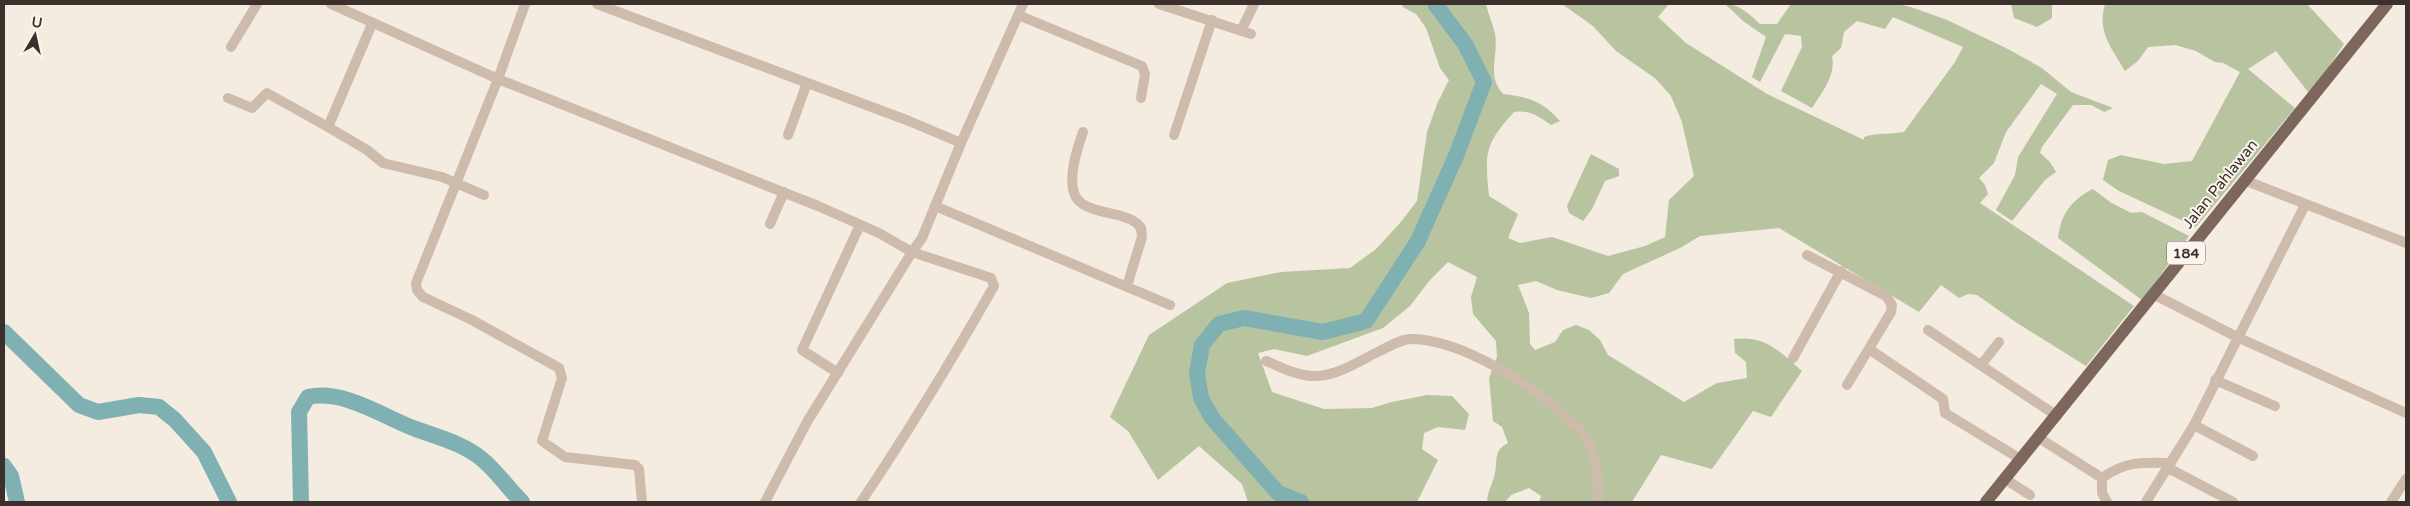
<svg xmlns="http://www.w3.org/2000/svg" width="2410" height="506" font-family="'Varela Round',sans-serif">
<rect width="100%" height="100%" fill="#f4ebe1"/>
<!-- green -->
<g fill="#b8c4a0">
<path d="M1402,4H1486C1488,14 1493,24 1495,34C1499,56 1486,75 1503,94C1529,97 1542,101 1560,121L1551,125C1538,116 1530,110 1514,112C1484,145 1485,153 1489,196L1518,214L1508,238L1520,243L1552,237L1608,256L1645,246L1665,237L1669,200L1694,176L1682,122L1671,96L1656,79L1616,51L1593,26L1562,4H1669L1658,17L1686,43L1767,94L1864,140V137C1878,132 1890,135 1904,132L1955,62L1963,47L1893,17L1885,29L1857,21L1844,32L1841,48L1832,56C1836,76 1822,92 1812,108L1781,91L1802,47L1801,36L1785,34L1760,82L1752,77L1766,37L1743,21L1725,4C1740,4 1750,15 1760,24H1777L1791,4H1899L1914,8L1947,20L2006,48L2042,68L2071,92L2113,108L2104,112L2091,105H2073L2042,147L2040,153L2050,162L2056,172L2045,180L2012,221L1996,210L2015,175L2018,157L2057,94L2041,84L2006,132L1994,163L1979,178L1985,185L1988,194L1980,203L2134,306L2086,366L2017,323L1977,295L1968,294L1959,298L1941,285L1919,312L1779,228L1700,236L1680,248L1623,274L1609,293L1591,298L1557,290L1536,281L1518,285L1529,313L1530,344L1535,350L1555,342L1563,330L1576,325L1589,330L1600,340L1608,355L1684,402L1717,383L1747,378L1746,362L1735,353L1734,339C1766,335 1780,352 1802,371L1771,417L1753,411L1712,469L1661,455L1632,502H1539L1541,496L1529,488L1511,495L1505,502H1489L1487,500C1488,490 1494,481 1495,473C1498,459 1493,451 1508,443L1502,427L1493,421L1489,378L1497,357L1496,341L1473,314L1471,297L1477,277L1448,262L1430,280L1410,306L1383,328L1307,356L1274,349L1258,353L1272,392L1324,409L1372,408L1392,402L1427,395L1452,396L1469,414L1465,430L1438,427L1424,433L1422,449L1438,460L1417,502H1248L1242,484L1199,446L1158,480L1128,431L1110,417L1149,335L1227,283L1281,272L1350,268L1376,249L1400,223L1417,201L1427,132L1437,104L1449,80L1440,68L1426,28L1416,14L1403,7Z"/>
<path d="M2011,4H2052V18L2037,27L2014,18Z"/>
<path d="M2105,4H2307L2344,44L2324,74L2308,92L2276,51L2248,69L2295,108L2196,227L2119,191L2103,180L2108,160L2121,155L2164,164L2192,161L2240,72L2223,63L2215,62L2196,51L2175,45L2148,47L2138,61L2125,71C2111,47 2097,32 2105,4Z"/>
<path d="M1591,154L1619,169V176L1605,181L1592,209L1583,221L1569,213L1567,206Z"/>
<path d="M2093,189L2110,202L2131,213L2142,212L2189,236L2142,300L2058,238C2061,214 2071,200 2093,189Z"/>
</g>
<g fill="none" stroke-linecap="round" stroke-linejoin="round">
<!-- river -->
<g stroke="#7fb0b2" stroke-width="16">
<path d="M4,332L79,405L98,412L139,405L159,407L175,420L204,452L229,502"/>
<path d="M4,466L11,476L17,502"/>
<path d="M301,502L299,412L308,397C343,389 382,416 413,428C437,437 463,443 483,460C497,472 509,489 522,502"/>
<path d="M1301,502L1278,493L1212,418L1201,398L1197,373L1202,345L1219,324L1244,318L1323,332L1366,321L1418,241L1456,156L1484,82L1465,44L1435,4"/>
</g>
<!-- minor -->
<g stroke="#cdbbac" stroke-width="10">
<path d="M331,4L498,79L818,206L879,233L912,252L922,238L961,143L1023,4"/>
<path d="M525,4L498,79L416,283L417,290L423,297L472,320L559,368L562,378L542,441L565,457L635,465L639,469L642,502"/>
<path d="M597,4L909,121L961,143"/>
<path d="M1159,4L1251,34"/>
<path d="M1018,15L1142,66L1145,74L1141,98"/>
<path d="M372,24L328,127L367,150L383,163L442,177L484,195"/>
<path d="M1241,31L1254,4"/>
<path d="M231,47L257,4"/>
<path d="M228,98L252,108L267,93L328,127"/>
<path d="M1083,132C1077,149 1065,185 1078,200C1087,210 1106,212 1118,215C1127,218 1136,220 1141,228L1142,237L1127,286"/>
<path d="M788,135L807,83"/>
<path d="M1174,135L1212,20"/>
<path d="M2244,180L2406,243"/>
<path d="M935,206L1170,305"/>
<path d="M770,224L784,192"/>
<path d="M1807,255L1886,296L1892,305L1891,312L1847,385"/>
<path d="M2153,294L2237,337L2406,413"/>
<path d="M1928,330L2057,416"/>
<path d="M1869,349L1943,399L1945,413L2022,460"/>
<path d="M1793,358L1841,271"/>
<path d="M1266,361C1281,367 1297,376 1313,376C1337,377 1360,360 1380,351C1390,346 1401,339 1412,339C1463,340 1534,386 1569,420C1574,425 1582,430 1585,436C1598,457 1598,478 1598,502"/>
<path d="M1981,365L1999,342"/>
<path d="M838,373L802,350L860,225"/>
<path d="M2215,380L2275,406"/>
<path d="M2194,425L2253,456"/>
<path d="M2039,438L2102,478C2125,461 2143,462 2171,463"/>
<path d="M2168,468L2233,502"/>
<path d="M2102,478V493L2107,502"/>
<path d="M2005,479L2030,495"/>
<path d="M765,502L807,422L912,252L991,278L994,286C952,360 908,432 861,502"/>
<path d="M2146,502L2194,425L2305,205"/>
<path d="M2391,502L2406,479"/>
</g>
<!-- major -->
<path stroke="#7d675c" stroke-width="12" d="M1986,502L2387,4"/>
</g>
<g text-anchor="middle" stroke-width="4" stroke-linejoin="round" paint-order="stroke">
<!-- shield labels -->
<rect fill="#fbf5ee" stroke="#756b66" stroke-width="1" x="2167" y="241.5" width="38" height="23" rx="4"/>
<g font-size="14" font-weight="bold" fill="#3b302b">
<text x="2186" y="258">184</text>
</g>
<!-- street labels -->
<g font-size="15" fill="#3b302b" stroke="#fbf5ee">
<text transform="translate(2220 184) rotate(-51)" y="5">Jalan Pahlawan</text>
</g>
</g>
<!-- border -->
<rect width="2410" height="506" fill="none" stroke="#3b302b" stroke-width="10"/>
<!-- north arrow -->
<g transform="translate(35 35) rotate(9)" stroke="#fbf5ee" stroke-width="4" paint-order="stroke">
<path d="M0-4L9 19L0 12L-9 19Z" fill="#3b302b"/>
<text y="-8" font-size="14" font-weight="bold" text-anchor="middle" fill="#3b302b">U</text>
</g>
</svg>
